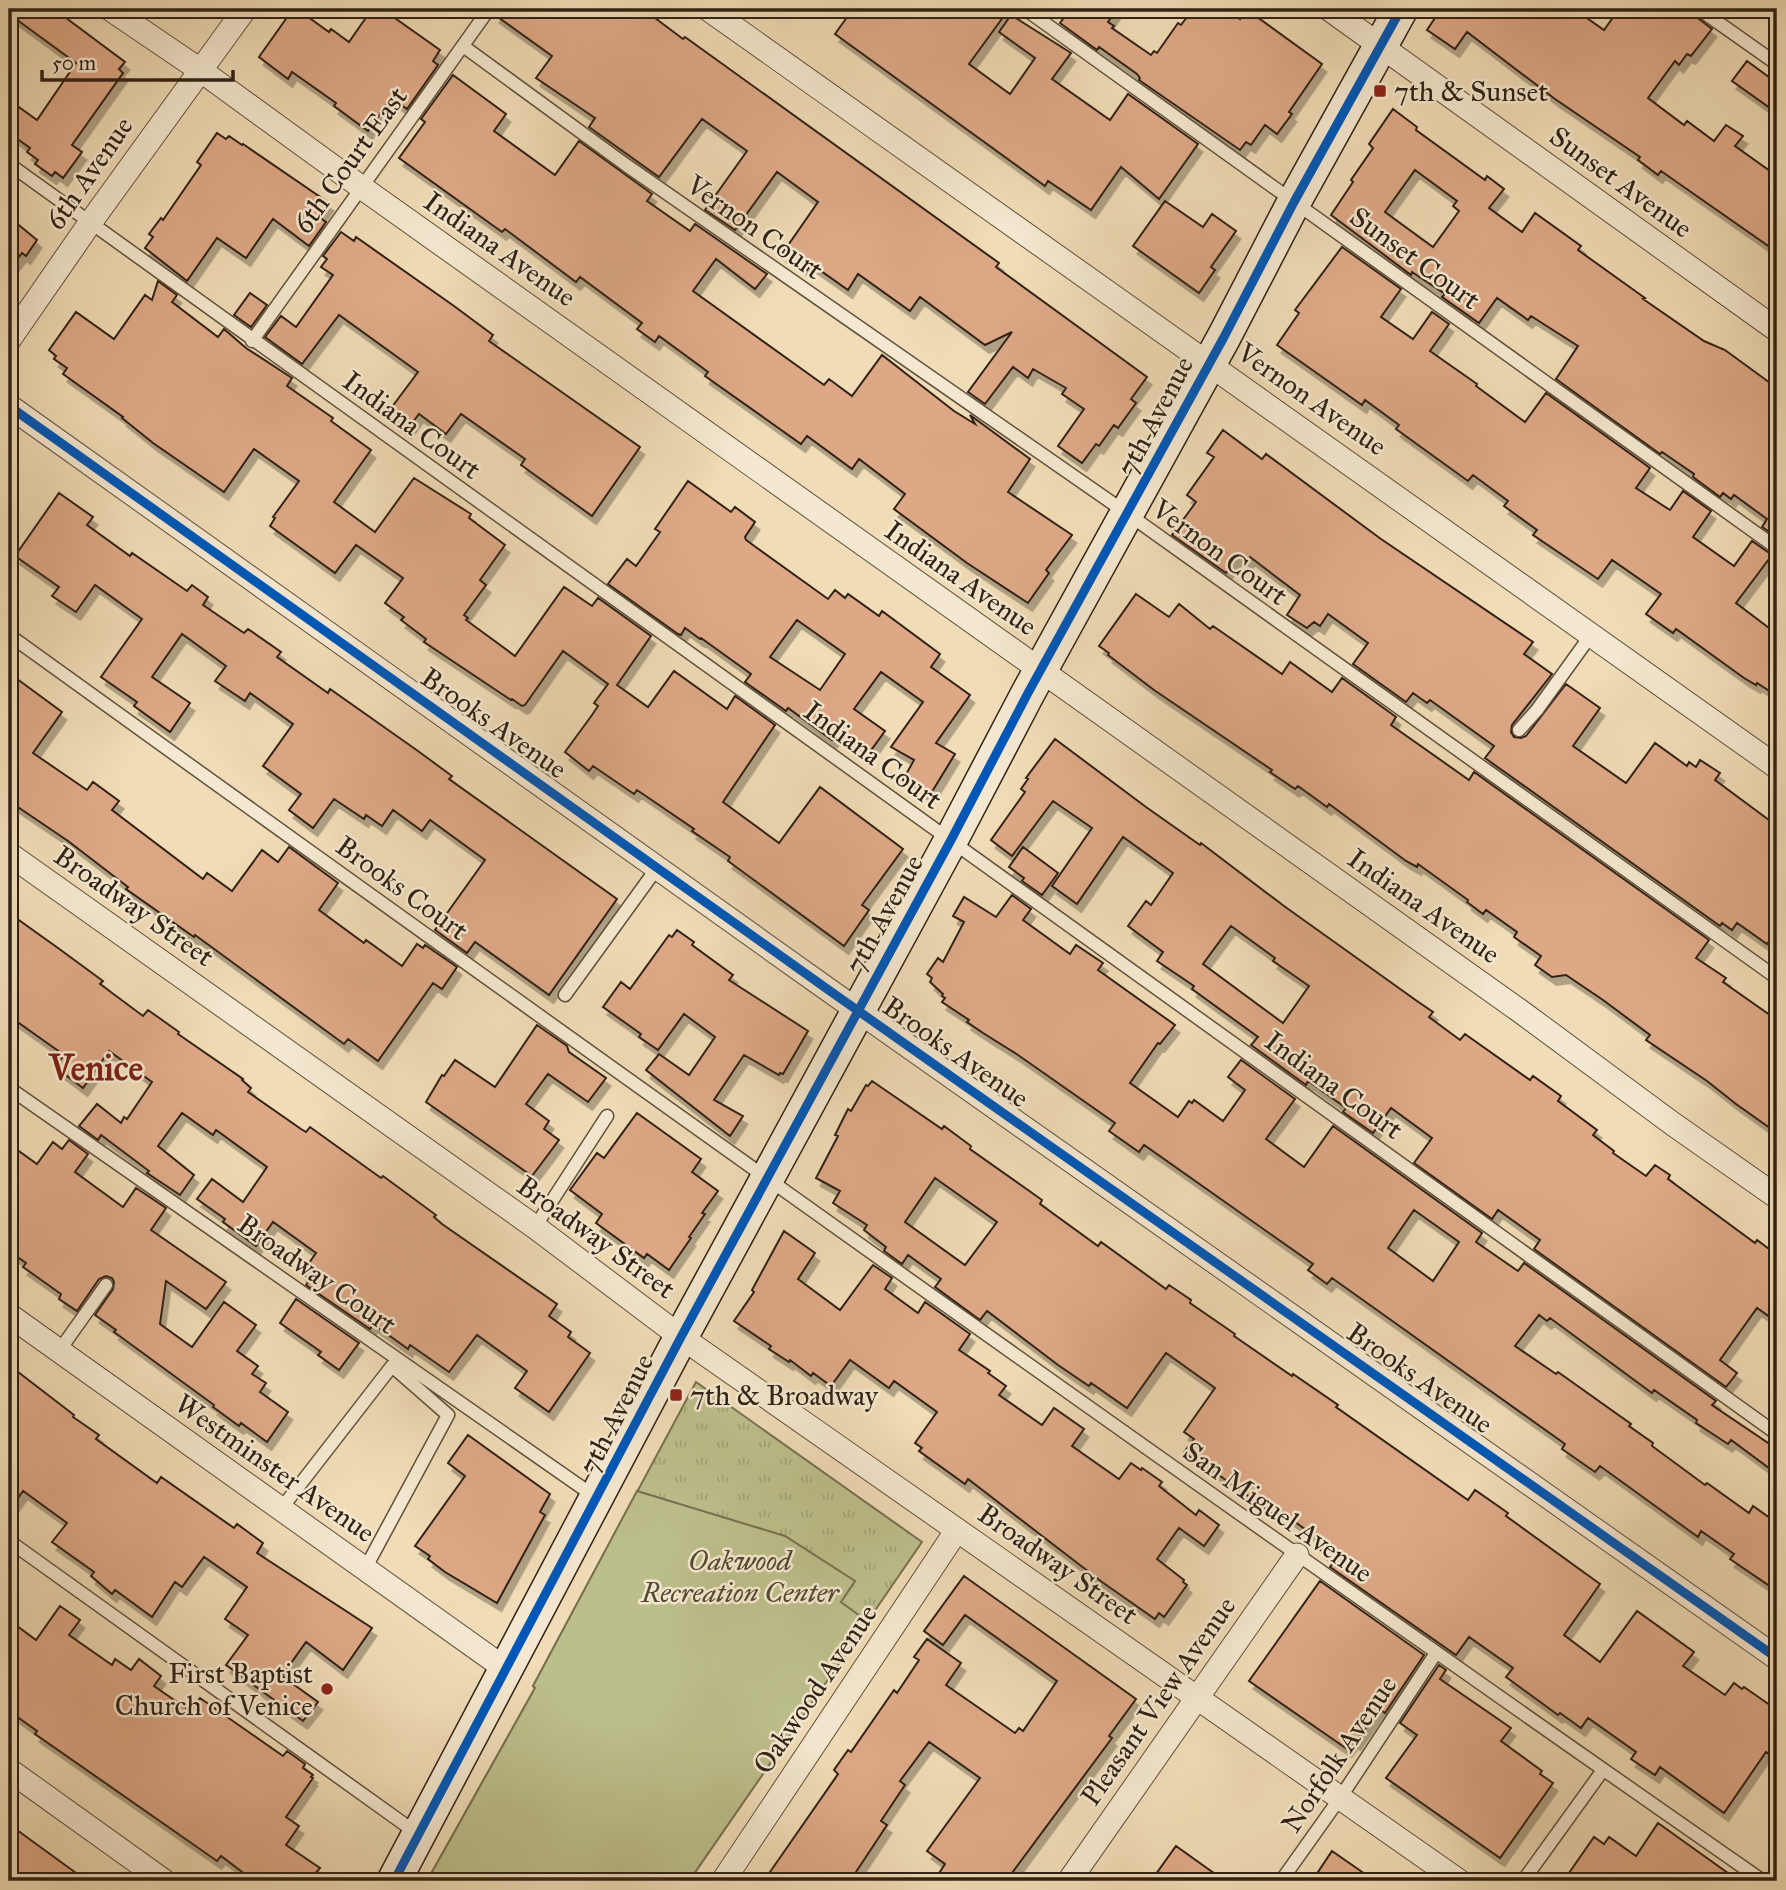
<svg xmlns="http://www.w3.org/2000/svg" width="1786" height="1890" font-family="'IM FELL Great Primer',serif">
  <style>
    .grass { fill: url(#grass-tufts); stroke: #767050; stroke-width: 2 }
    .pitch { fill: #bcbf8c; stroke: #767050; stroke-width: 2 }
    .building { fill: #dea886; stroke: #302214; stroke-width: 2; fill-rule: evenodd; filter: url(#shadow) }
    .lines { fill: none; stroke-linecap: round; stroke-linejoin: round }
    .lane-casing { stroke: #60503c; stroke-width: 15 }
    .street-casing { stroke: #60503c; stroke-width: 25 }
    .secondary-casing { stroke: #302214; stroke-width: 36 }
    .lane { stroke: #f5e8d0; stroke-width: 12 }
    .street { stroke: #f5e8d0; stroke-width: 23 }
    .secondary { stroke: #f5e8d0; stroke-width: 33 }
    .cycleway-casing { stroke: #f5e8d0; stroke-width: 13 }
    .cycleway { stroke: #0057b8; stroke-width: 9 }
    .poi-dot { fill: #8f2418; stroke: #f5e8d0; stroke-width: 2.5 }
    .labels { text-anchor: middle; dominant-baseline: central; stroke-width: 5; stroke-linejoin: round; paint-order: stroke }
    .poi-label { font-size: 28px; fill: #302214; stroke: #f5e8d0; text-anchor: start }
    .street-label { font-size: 28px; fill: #302214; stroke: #f5e8d0 }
    .park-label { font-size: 28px; font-style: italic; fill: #534932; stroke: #f5e8d0 }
    .district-label { font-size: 35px; font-weight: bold; fill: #7a1f14; stroke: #f5e8d0 }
  </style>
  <defs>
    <pattern id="grass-tufts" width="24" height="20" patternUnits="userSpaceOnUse" patternTransform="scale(1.75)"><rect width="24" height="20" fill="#bcbf8c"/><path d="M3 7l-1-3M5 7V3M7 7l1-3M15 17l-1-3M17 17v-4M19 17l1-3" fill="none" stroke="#a2a478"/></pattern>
    <filter id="shadow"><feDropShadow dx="4.5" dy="8" stdDeviation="0" flood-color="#0004"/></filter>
  </defs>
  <rect width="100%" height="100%" fill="#f0dcb6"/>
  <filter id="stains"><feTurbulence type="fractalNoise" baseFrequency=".00286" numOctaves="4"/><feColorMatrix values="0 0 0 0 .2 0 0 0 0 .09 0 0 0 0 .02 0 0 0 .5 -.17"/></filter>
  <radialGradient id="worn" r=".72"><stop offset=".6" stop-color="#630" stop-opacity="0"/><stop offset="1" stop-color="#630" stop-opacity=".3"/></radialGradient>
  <path class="grass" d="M696,1382L922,1542L689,1881H427L535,1688L533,1686Z"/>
  <path class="pitch" d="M637,1491L785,1536L855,1581L841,1602L868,1622L689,1881H427L535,1688L533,1686Z"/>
  <path class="building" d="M9,9H54L125,62L119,69L123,73L72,145L82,152L63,178L55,172L52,176L35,164L38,160L27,152L30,148L9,133V100L37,120L76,63L9,14Z
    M293,9H297L329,32L331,29L349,42L372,9H382L440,50L433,61L438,65L407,109L391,98L368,131L334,106L336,103L292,72L288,79L259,57Z
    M498,9H643L683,39L685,37L999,263L996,267L1147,377L1131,399L1136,403L1118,428L1114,425L1099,446L1096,444L1082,463L1058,446L1084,409L1062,394L1066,388L1033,369L1028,378L1013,367L985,404L968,392L1012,332L985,345L920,297L910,311L858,274L848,290L811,264L807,270L782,254L818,202L777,172L735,230L705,210L747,151L702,119L659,177L589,127L595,118L536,78L552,56L495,15Z
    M853,9H1009L969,64L1010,94L1035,58L999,32L1011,15L1071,53L1052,79L1110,120L1128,94L1198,144L1159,199L1121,167L1091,210L1048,181L1045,186L835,34Z
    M1070,9H1117L1108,22L1114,26L1112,28L1151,55L1154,51L1157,53L1178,23L1181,25L1193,9H1225L1240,19L1246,9L1322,64L1289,112L1292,114L1277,134L1265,125L1251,145L1246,142L1240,150L1139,80L1140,78L1137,74L1099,47L1097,50L1060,23Z
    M1441,9H1574L1604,30L1619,9H1686L1712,29L1691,56L1687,54L1679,65L1675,61L1648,98L1684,125L1687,121L1714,141L1726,125L1743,136L1735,146L1777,176V252L1661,171L1658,175L1638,160L1640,157L1555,99L1467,32L1455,49L1427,30Z
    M1747,61L1777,83V113L1732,81Z
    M453,75L506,114L494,131L555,175L579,141L652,194L647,201L690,231L695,224L767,274L755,289L716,259L693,291L824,385L829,379L852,396L882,355L954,411L975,424L970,415L1030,459L1008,492L1072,535L1046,570L1049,573L1028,603L967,563L894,509L905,494L859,459L852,469L807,436L801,444L705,376L708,372L659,336L655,342L637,329L642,323L580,277L576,282L505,229L502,232L399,158L425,122L421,119Z
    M1393,109L1417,127L1416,130L1485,180L1487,176L1504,189L1489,208L1522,232L1535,213L1581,246L1578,250L1645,298L1643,299L1704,341L1725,350L1777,388V537L1762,527L1767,519L1734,495L1731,499L1723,493L1720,497L1693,477L1694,474L1662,452L1660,454L1556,379L1578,346L1531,316L1528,320L1497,298L1479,323L1442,297L1445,294L1412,272L1411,275L1331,215L1353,182L1351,180L1373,148L1369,144ZM1415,170L1457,201L1453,206L1459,211L1433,247L1385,212Z
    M217,133L226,139L229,136L242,145L243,144L329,203L319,217L326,222L309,246L273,219L246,258L217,238L187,281L145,248L153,237L149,234L161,218L163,220L201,165L197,162Z
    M1165,201L1203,227L1212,214L1236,231L1211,267L1215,270L1199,293L1133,246Z
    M9,217L37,240L26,256L22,253L9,270Z
    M341,232L354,241L356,237L454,306L493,335L489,341L640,447L592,516L521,465L525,459L461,414L446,434L419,414L407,430L386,415L418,372L339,315L302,364L265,337L281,316L296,327L333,275L321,267L327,259L323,256Z
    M1342,247L1401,289L1381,317L1413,339L1432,312L1449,324L1430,351L1477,384L1476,386L1525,422L1546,393L1650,468L1636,488L1670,510L1683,491L1711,511L1693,537L1734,566L1752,541L1772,555L1736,603L1777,634V696L1757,683L1756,685L1744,678L1676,629L1673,633L1646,614L1661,594L1612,560L1598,579L1533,535L1537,530L1504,506L1508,501L1473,475L1468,481L1396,429L1399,425L1365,400L1362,405L1277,345L1299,313L1295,310Z
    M158,281L177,295L172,302L218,337L224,329L246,348L292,378L287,386L333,418L331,421L371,450L334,502L375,532L414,478L471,514L469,518L505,545L480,580L486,585L464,615L468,618L466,620L515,656L564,587L592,606L598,598L651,636L617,685L648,707L674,671L727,709L735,696L775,725L723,802L779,843L820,787L903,849L862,905L869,910L844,946L728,861L730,857L692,831L694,829L637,790L634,794L593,766L589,771L565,752L592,715L598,706L594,703L608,684L563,651L525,705L522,706L512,699L511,700L424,642L426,639L401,620L404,617L385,603L403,578L356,545L335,573L270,526L275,518L273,517L299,481L254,449L224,492L153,443L122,418L123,417L63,374L67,368L54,359L56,356L49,350L76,312L114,339L145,295L152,300Z
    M250,293L267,305L251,327L234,315Z
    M1223,430L1262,459L1266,454L1381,539L1533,642L1524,654L1552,674L1512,725L1511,732L1514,737L1521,738L1526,736L1566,684L1600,708L1573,746L1626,783L1655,743L1687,766L1689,762L1696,767L1700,760L1720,773L1715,780L1777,826V930L1767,944L1737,923L1732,930L1722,923L1720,926L1485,758L1494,746L1430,700L1427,703L1413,693L1406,702L1353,664L1368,643L1328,614L1320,626L1314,622L1307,628L1287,615L1300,595L1250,557L1247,562L1238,556L1226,573L1172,535L1196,502L1187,495L1214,457L1207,453Z
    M688,481L731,512L735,507L755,522L745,537L746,540L828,599L835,590L845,598L848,594L879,616L882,611L940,654L931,667L970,695L936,743L955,754L930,795L903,780L914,760L891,747L923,702L881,672L854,709L885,731L869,753L839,731L832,740L788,708L786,711L745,682L751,674L701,638L700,639L685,628L681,635L678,634L608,584L627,559L636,566L660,532L655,529ZM797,620L845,654L820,690L770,657Z
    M59,493L93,517L87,525L130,556L132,553L187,591L192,585L208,597L203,605L244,633L248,629L281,652L277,657L328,693L330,689L418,751L452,776L449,779L617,899L549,995L475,942L467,953L435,930L485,860L430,820L422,831L393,810L382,826L366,815L364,819L334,799L313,828L289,810L301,794L263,766L293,724L250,693L245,701L215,681L226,666L182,634L152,677L190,703L170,732L134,706L137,702L101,677L142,619L95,585L76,612L52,596L59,587L15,556Z
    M1136,594L1169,617L1179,604L1210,629L1213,626L1282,674L1290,662L1332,692L1342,678L1396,717L1391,725L1469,780L1474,772L1709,940L1696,958L1726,978L1723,982L1777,1020V1133L1736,1104L1707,1081L1646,1040L1650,1035L1603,1000L1566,975L1552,977L1535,965L1541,956L1514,937L1517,932L1486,910L1483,914L1467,902L1468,900L1418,864L1417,867L1406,861L1329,804L1327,807L1298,786L1295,789L1270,772L1272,770L1154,690L1108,655L1109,653L1099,646Z
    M9,673L62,712L33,753L87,790L93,782L119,801L112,810L203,879L207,873L232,891L262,850L278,862L289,847L338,883L319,910L364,943L366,940L402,966L417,944L423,948L425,945L457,967L442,989L433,983L378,1061L348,1039L344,1044L195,935L194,937L126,889L128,887L68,841L9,801Z
    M1055,739L1146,807L1200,845L1201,843L1284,906L1417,1001L1433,1012L1429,1017L1460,1040L1465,1034L1530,1080L1533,1076L1561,1096L1558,1101L1597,1130L1593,1135L1614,1151L1613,1153L1646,1176L1655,1165L1670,1175L1668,1179L1755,1243L1757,1240L1777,1255V1322L1757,1308L1720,1360L1737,1373L1726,1387L1534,1249L1540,1240L1498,1210L1492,1219L1414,1163L1432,1138L1391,1108L1373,1133L1343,1112L1346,1108L1308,1081L1306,1085L1251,1045L1258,1037L1192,989L1194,986L1157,961L1163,952L1128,926L1146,901L1151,905L1173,873L1123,837L1077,904L1052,886L1092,828L1053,801L1012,856L991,840L1025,792L1021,789L1028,779L1026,778ZM1231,926L1275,958L1273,961L1309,986L1283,1023L1203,964Z
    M1023,847L1058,873L1042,895L1022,881L1024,878L1009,867Z
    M1012,895L1031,909L1023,920L1070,954L1076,945L1103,963L1098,970L1175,1025L1160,1044L1158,1043L1130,1083L1178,1117L1189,1101L1192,1103L1194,1100L1223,1121L1245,1090L1228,1077L1241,1060L1295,1099L1266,1139L1304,1167L1333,1126L1482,1233L1476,1242L1518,1271L1524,1263L1716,1401L1712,1405L1777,1449V1474L1731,1440L1728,1444L1696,1423L1697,1420L1654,1390L1652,1393L1550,1318L1547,1321L1539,1315L1515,1346L1556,1374L1558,1372L1631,1424L1629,1426L1653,1443L1652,1446L1705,1485L1707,1483L1749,1513L1753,1506L1777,1523V1591L1730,1559L1734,1554L1701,1531L1698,1537L1600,1466L1595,1472L1562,1449L1565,1444L1332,1278L1327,1284L1308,1270L1313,1264L1144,1145L1139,1152L1109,1131L1115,1123L1018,1055L983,1033L967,1022L969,1020L942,1002L945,998L942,996L943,994L930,982L932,978L927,974L938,958L943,962L964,922L953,916L964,897L996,917ZM1414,1210L1459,1242L1433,1281L1388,1248Z
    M9,913L58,948L103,981L100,984L143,1016L148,1010L179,1032L178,1034L243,1079L242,1080L251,1088L248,1092L301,1129L306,1132L310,1127L381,1178L383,1176L436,1215L434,1217L442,1224L557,1304L549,1316L571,1332L568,1337L590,1353L549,1412L515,1388L527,1371L477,1335L449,1372L410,1345L408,1349L373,1324L370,1329L306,1285L310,1279L302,1273L316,1253L273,1222L256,1246L223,1222L225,1219L197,1199L212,1179L243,1202L267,1167L216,1130L213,1135L182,1113L158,1146L194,1175L180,1195L147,1173L149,1171L101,1135L98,1140L79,1126L97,1104L121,1123L124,1117L127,1119L152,1082L109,1051L83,1088L55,1067L64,1055L9,1016Z
    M677,930L694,942L692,945L733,975L729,980L808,1031L783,1074L780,1073L779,1075L744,1055L714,1100L743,1116L730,1136L646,1070L659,1054L689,1075L715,1037L684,1014L658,1050L639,1037L641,1034L603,1007L621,982L630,989L669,935L672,937Z
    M537,1025L567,1046L569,1052L606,1078L588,1102L548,1074L526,1104L549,1121L544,1129L559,1140L532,1176L426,1102L442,1075L444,1076L455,1060L495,1087Z
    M872,1081L942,1129L944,1126L971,1146L970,1149L1042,1200L1040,1204L1098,1246L1101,1242L1166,1289L1169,1285L1191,1300L1190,1303L1235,1334L1234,1336L1292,1376L1293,1374L1338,1405L1336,1407L1468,1500L1475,1490L1508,1513L1506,1516L1600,1584L1564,1635L1600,1662L1637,1611L1694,1652L1683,1666L1725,1695L1734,1683L1742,1689L1744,1687L1777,1710V1760L1766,1752L1724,1813L1660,1767L1655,1775L1631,1759L1636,1752L1588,1718L1581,1728L1560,1713L1558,1715L1506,1677L1513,1668L1469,1637L1456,1655L1330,1567L1335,1560L1319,1549L1324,1543L1280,1511L1276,1516L1202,1463L1200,1465L1184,1452L1194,1439L1184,1432L1215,1388L1166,1353L1127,1408L1091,1383L1089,1386L1058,1365L987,1311L980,1320L935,1287L941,1279L908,1255L902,1264L884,1251L886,1247L864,1230L867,1225L833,1203L840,1191L816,1178L838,1136L835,1135L848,1109L851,1111L866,1085L868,1086ZM935,1178L997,1222L965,1265L905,1222Z
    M637,1113L701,1159L692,1172L718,1191L702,1213L705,1214L689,1237L691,1238L669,1270L647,1254L644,1258L596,1223L602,1214L570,1190L597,1153L604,1158Z
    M69,1140L88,1154L75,1172L123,1207L136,1188L166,1208L151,1230L226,1282L206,1309L166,1281L160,1324L192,1347L224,1302L256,1325L237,1351L258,1366L252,1374L266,1383L260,1392L288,1412L267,1442L241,1423L239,1426L213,1407L214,1405L114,1332L116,1330L95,1315L113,1289L114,1282L112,1278L106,1276L99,1279L77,1311L59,1299L61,1294L23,1267L26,1263L9,1251V1144L37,1164L53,1142L62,1149Z
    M784,1231L815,1253L798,1279L840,1310L873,1265L892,1278L885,1289L918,1313L925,1302L970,1334L959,1350L990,1371L988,1373L1006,1386L999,1395L1042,1425L1054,1408L1084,1429L1072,1446L1119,1479L1131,1463L1141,1470L1142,1468L1162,1482L1159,1486L1196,1515L1199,1510L1219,1525L1204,1546L1179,1528L1157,1559L1184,1580L1183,1582L1187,1585L1164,1617L1159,1613L1155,1619L1102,1582L968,1479L965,1484L919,1451L922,1448L915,1443L937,1412L894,1381L889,1388L850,1360L831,1386L813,1373L811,1376L790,1360L789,1362L769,1349L771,1346L734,1321L754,1292L752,1290Z
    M296,1299L359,1343L339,1370L318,1355L321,1352L280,1323Z
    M9,1365L74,1415L73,1417L99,1435L96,1439L157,1483L161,1477L234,1528L237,1524L263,1543L257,1553L372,1628L343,1670L306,1642L282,1676L318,1702L303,1721L226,1665L248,1635L225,1619L247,1587L204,1557L182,1587L175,1582L152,1617L115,1590L112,1594L91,1576L94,1572L52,1542L67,1523L23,1491L9,1511Z
    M468,1435L550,1494L540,1512L545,1515L497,1603L445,1572L428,1559L430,1556L415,1546L465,1476L448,1463Z
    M964,1576L1136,1699L1109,1736L1112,1738L1006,1881H934L945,1864L927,1851L980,1778L929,1742L900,1781L905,1785L881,1821L887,1825L850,1881H782L770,1872L838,1774L834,1770L848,1750L851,1752L894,1690L897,1693L919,1660L914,1657L927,1639L961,1663L946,1685L1015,1733L1019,1728L1023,1731L1057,1681L965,1615L943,1645L924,1631Z
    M1320,1581L1424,1655L1385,1713L1379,1709L1356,1742L1354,1740L1347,1749L1249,1681Z
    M60,1606L80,1620L69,1635L112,1665L115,1659L131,1670L139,1659L161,1676L154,1686L190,1711L200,1698L283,1756L287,1751L305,1764L303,1768L313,1775L311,1777L313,1778L286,1817L299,1826L286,1845L320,1868L309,1881H254L221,1856L217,1861L35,1734L37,1731L9,1711V1620L36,1640Z
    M1439,1665L1446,1670L1440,1679L1511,1728L1501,1741L1542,1771L1540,1774L1553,1783L1500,1858L1386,1778L1417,1735L1400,1723Z
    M1658,1823L1739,1881H1581L1569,1873L1594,1837L1604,1844L1609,1837L1636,1856Z
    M9,1825L17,1830L87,1881H9Z
    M1176,1846L1225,1881H1151Z
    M1332,1851L1375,1881H1312Z"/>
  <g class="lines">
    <defs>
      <path id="lane" d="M1025,9L1777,548
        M1699,9L1777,64
        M463,46L626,165L1128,514L1777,978
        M9,164L1777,1434
        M252,341L489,9
        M9,635C591,1054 1174,1471 1763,1881
        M1519,730L1537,710L1591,635
        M565,995L657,868
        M9,1088L594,1496
        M535,1227L607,1116
        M59,1351L106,1285
        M281,1509L392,1366L448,1415L365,1569
        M9,1541L418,1834
        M1281,1881L1340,1798L1436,1653
        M1523,1881L1603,1770"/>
      <path id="street" d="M110,9L200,70L361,187L1520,1011L1673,1124L1777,1197
        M708,9L1777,767
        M1329,9L1777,330
        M9,340L90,223L245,9
        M9,406L830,991L1777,1658
        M9,854L535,1227L681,1337L1459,1881
        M9,1315L507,1670
        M9,1770L164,1881
        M723,1881L957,1530
        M1069,1881L1297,1555"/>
      <path id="secondary" d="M394,1881L681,1337L951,840L1028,693L1224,337L1294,202L1401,9"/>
    </defs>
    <use href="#lane" class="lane-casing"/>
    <use href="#street" class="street-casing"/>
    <use href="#secondary" class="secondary-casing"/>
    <use href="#lane" class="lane"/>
    <use href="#street" class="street"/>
    <use href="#secondary" class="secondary"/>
    <defs>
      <path id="cycleway" d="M9,406L830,991L1777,1658
        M394,1881L681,1337L951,840L1028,693L1224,337L1294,202L1401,9"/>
    </defs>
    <use href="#cycleway" class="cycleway-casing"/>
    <use href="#cycleway" class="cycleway"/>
  </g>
  <g class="poi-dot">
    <rect x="1373" y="84" width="14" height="14" rx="3.5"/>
    <rect x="669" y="1388" width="14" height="14" rx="3.5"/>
    <circle cx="327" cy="1689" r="7"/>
  </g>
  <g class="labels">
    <g class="poi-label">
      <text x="1394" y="91">7th &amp; Sunset</text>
      <text x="690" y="1395">7th &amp; Broadway</text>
      <text x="313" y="1673" text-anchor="end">First Baptist<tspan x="313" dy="32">Church of Venice</tspan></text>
    </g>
    <g class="street-label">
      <text transform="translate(350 160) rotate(-54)">6th Court East</text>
      <text transform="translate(89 173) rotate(-55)">6th Avenue</text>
      <text transform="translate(1621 182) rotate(36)">Sunset Avenue</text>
      <text transform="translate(755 227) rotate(35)">Vernon Court</text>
      <text transform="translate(500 249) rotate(35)">Indiana Avenue</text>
      <text transform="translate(1415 258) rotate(36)">Sunset Court</text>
      <text transform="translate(1312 399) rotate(35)">Vernon Avenue</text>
      <text transform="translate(1155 416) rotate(-62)">7th Avenue</text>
      <text transform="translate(412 425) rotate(36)">Indiana Court</text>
      <text transform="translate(1220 552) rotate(36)">Vernon Court</text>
      <text transform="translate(961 578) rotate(35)">Indiana Avenue</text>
      <text transform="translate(494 723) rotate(35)">Brooks Avenue</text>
      <text transform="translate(873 755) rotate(36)">Indiana Court</text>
      <text transform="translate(402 888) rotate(36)">Brooks Court</text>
      <text transform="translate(134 906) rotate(35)">Broadway Street</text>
      <text transform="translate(1424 906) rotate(35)">Indiana Avenue</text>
      <text transform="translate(884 914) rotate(-61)">7th Avenue</text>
      <text transform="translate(956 1052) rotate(35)">Brooks Avenue</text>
      <text transform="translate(1334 1085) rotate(36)">Indiana Court</text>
      <text transform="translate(596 1237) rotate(36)">Broadway Street</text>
      <text transform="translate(317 1274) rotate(35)">Broadway Court</text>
      <text transform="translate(1420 1378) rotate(35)">Brooks Avenue</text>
      <text transform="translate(616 1414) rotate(-63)">7th Avenue</text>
      <text transform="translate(275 1468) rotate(35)">Westminster Avenue</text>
      <text transform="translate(1278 1512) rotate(35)">San Miguel Avenue</text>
      <text transform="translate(1058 1564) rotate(35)">Broadway Street</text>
      <text transform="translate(815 1689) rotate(-56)">Oakwood Avenue</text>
      <text transform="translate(1158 1701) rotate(-55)">Pleasant View Avenue</text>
      <text transform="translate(1339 1754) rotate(-56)">Norfolk Avenue</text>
    </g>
    <g class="park-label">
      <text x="740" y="1560">Oakwood<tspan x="740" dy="32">Recreation Center</tspan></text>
    </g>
    <g class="district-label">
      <text x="96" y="1068">Venice</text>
    </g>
  </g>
  <rect width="1786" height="1890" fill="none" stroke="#f0dcb6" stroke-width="35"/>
  <rect x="10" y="10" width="1765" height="1869" fill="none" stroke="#302214" stroke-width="3.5"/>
  <rect x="18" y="18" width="1751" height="1855" fill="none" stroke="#302214" stroke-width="2"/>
  <path d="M42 70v10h191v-10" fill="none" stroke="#302214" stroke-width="3.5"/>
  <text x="52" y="70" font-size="21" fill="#302214" stroke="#f5e8d0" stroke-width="5" paint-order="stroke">50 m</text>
  <rect width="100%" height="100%" filter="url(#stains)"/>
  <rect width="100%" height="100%" fill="url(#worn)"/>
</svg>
